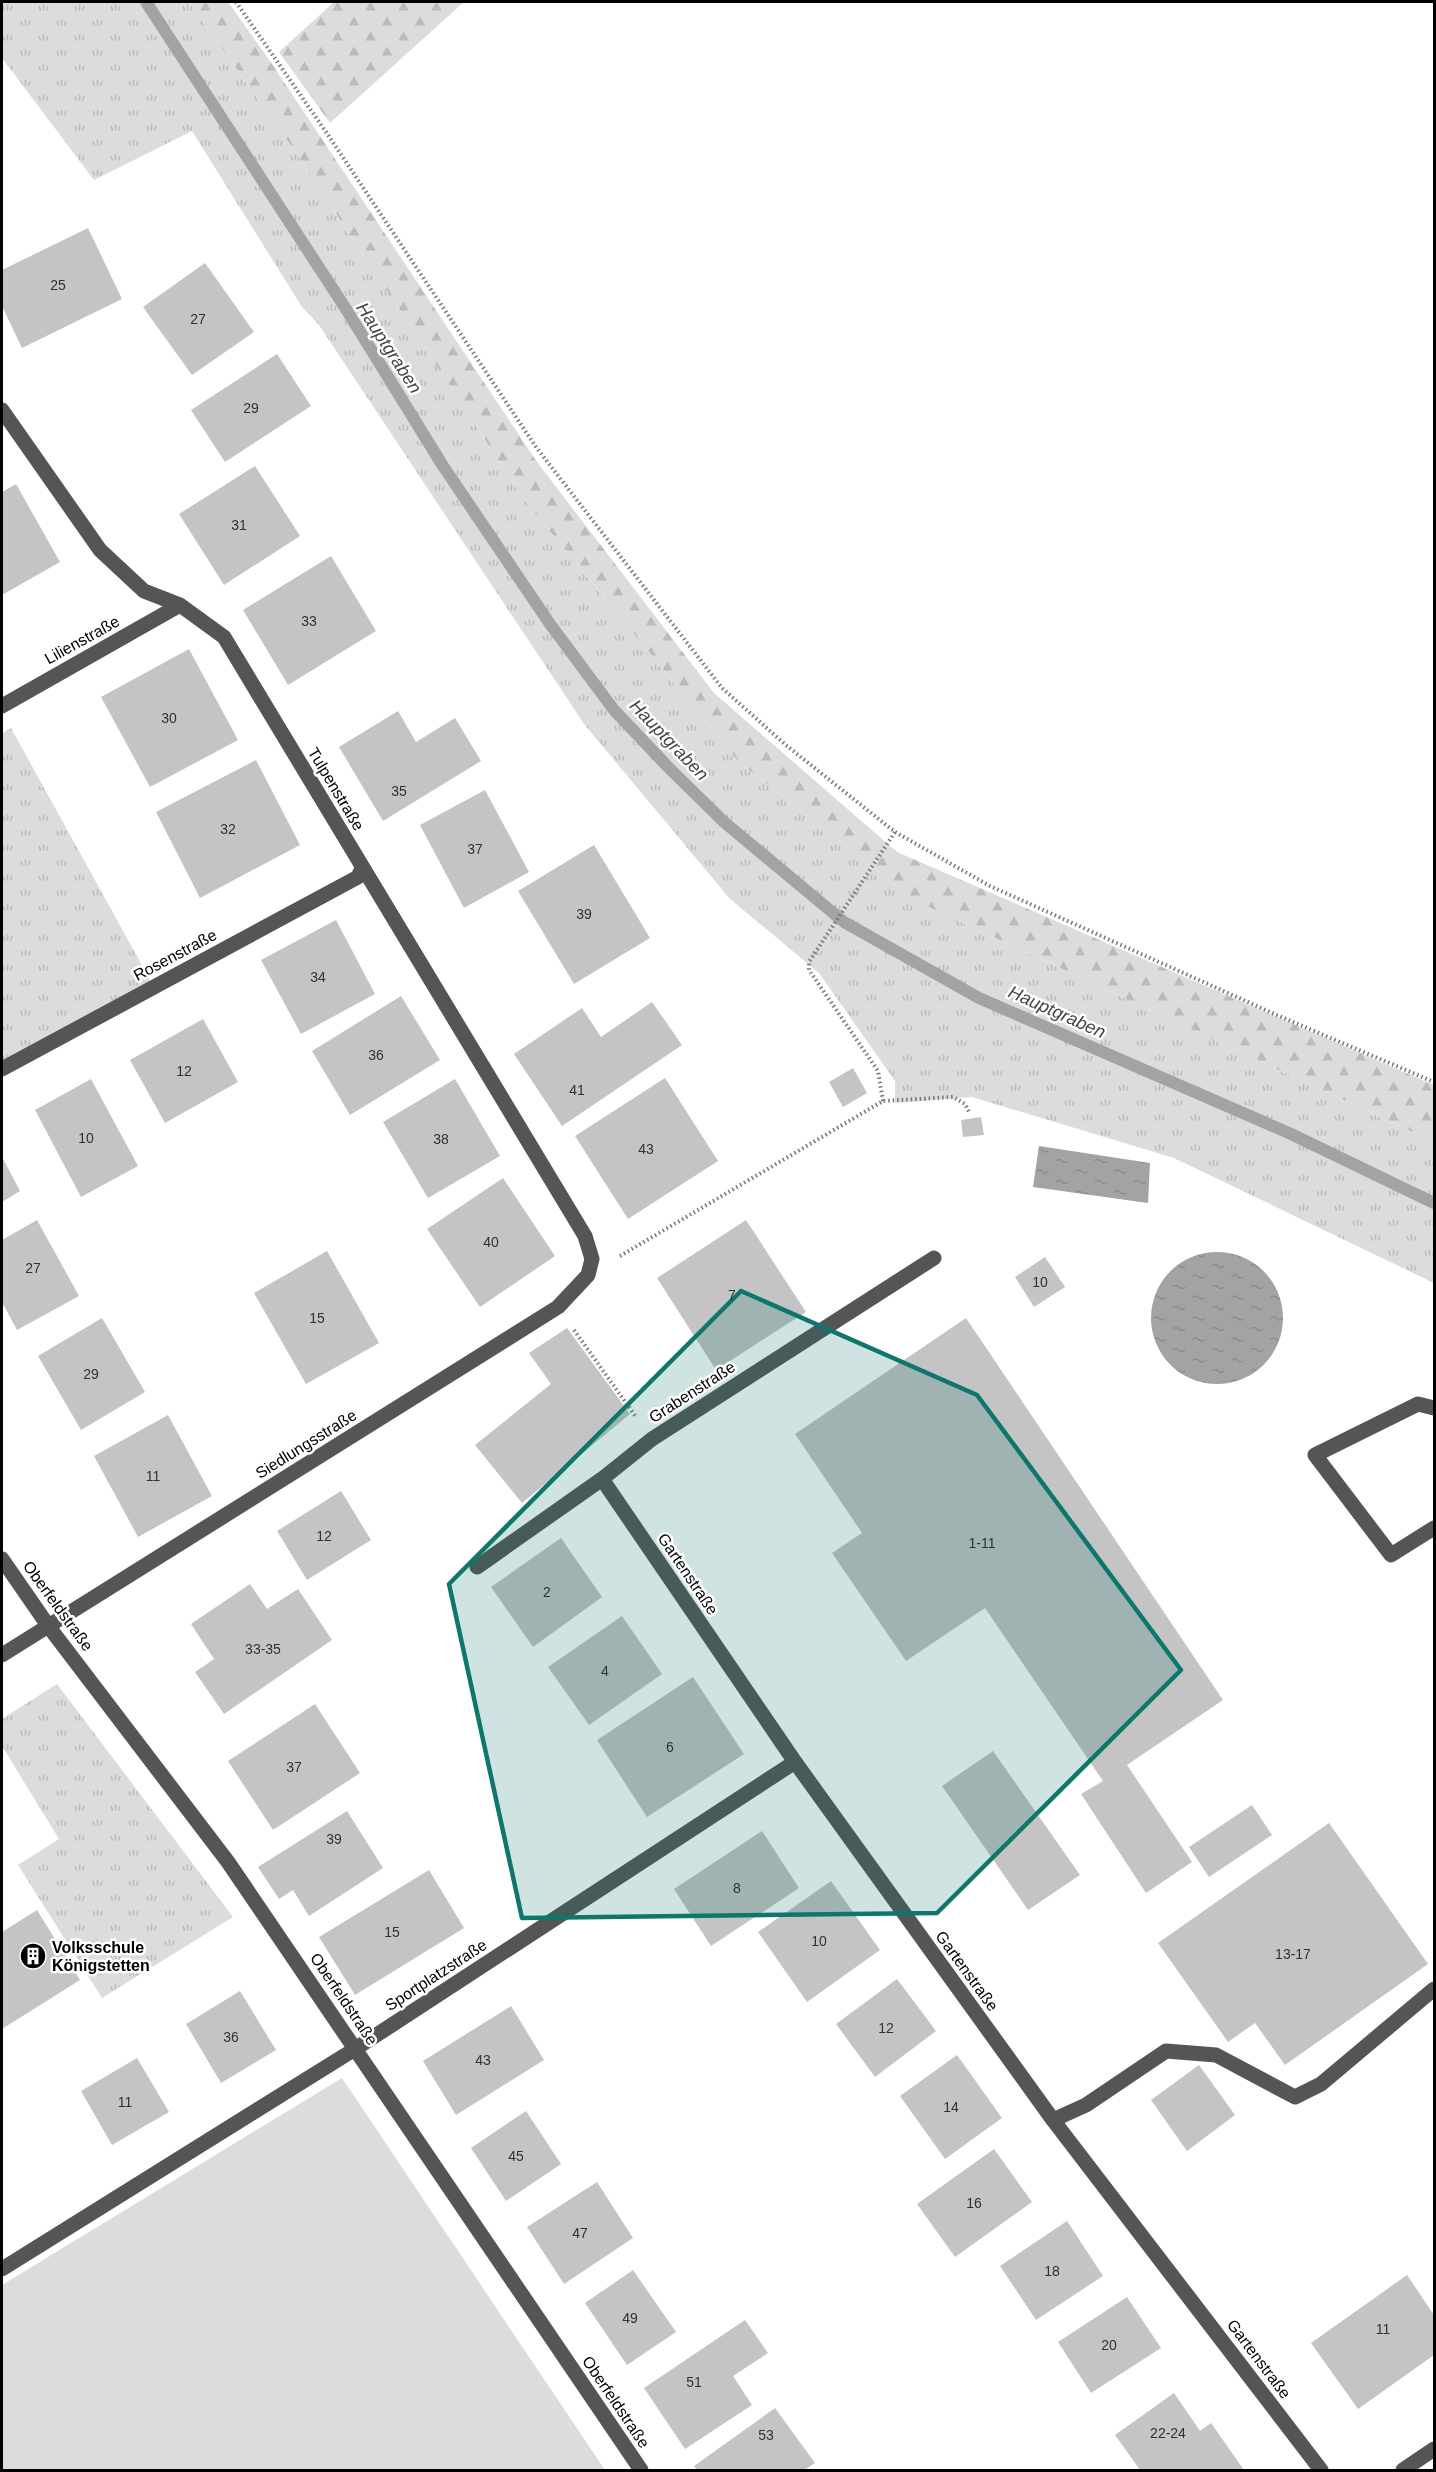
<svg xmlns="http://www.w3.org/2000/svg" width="1436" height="2472" font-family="Arial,sans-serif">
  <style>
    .grass { fill: url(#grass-tufts) }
    .forest { fill: url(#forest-firs) }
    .pitch { fill: #dcdcdc }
    .water { fill: url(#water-ripples) }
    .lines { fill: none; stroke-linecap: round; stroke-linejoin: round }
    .stream { stroke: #a3a3a3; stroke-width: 12 }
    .building { fill: #c4c4c4 }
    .path { stroke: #777; stroke-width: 4; stroke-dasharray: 1.5 3; stroke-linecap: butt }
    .minor { stroke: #555; stroke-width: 15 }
    .marked { fill: #0f766e; fill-opacity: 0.2; stroke: #0f766e; stroke-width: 4.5; stroke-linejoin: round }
    .labels { text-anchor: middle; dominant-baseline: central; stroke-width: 5; stroke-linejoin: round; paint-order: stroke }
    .number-label { font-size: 14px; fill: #313131 }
    .street-label { font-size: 16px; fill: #000; stroke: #fff }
    .poi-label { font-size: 16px; font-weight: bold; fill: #000; stroke: #fff; text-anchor: start }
    .water-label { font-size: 18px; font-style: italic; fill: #444; stroke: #fff }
  </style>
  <defs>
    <pattern id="grass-tufts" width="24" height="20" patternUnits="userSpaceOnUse" patternTransform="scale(1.5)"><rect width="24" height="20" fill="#dcdcdc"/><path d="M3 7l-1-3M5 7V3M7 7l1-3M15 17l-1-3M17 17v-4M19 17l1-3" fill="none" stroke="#bbb"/></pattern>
    <pattern id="forest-firs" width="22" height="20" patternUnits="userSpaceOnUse" patternTransform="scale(1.5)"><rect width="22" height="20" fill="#dcdcdc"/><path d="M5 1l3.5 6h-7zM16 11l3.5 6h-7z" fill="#bbb"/></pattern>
    <pattern id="water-ripples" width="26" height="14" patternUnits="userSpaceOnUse" patternTransform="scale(1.5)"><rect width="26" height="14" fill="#a3a3a3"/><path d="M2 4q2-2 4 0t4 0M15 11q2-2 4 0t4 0" fill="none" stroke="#8b8b8b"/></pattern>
  </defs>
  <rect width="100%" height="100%" fill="#fff"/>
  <path class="grass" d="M2,2H189L297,154L526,502L738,761L916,901L1434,1142V1283L1174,1158L972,1097L895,1103V1081L819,973L730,899L584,724L319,325L302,307L192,131L94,180L2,58Z
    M11,728L154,987L2,1070V733Z
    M57,1684L233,1917L102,1998L18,1865L59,1839L2,1746V1719Z"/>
  <path class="forest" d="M189,2H228L270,61L537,462L714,693L897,852L1434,1085V1142L916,901L738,761L526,502L297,154Z
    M334,2H464L330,123L279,52Z"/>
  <path class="pitch" d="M342,2078L605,2470H2V2285Z"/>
  <path class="water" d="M1039,1146L1150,1163L1148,1203L1033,1187Z
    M1151 1318a66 66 0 1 1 132 0a66 66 0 1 1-132 0Z"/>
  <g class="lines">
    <path class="stream" d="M146,2L346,309L443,466L550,624L614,710L668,767L724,822L844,922L979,998L1289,1133L1434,1203"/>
  </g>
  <path class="building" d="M88,228L122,299L22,348L2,306V270Z
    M205,263L254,332L192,375L143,307Z
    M277,354L311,406L225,462L191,410Z
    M255,466L300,536L224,585L179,514Z
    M16,484L60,562L2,595V492Z
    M331,556L376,631L288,685L243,610Z
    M189,649L238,740L150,787L101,697Z
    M398,711L416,742L455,718L481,761L383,821L339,747Z
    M256,760L300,845L200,898L156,812Z
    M485,790L529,872L464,908L420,825Z
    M594,845L650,938L574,984L518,891Z
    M336,920L375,994L301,1034L261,960Z
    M401,996L440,1060L350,1115L312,1051Z
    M652,1002L682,1045L562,1126L514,1054L582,1008L601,1037Z
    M203,1019L238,1082L165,1123L130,1060Z
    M853,1068L867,1093L843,1107L829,1082Z
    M665,1078L718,1161L628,1219L575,1136Z
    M91,1079L138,1166L81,1197L35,1110Z
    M455,1079L500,1156L428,1198L383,1122Z
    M981,1117L984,1135L963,1137L961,1120Z
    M2,1157L20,1191L2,1202Z
    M503,1178L555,1256L480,1307L427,1229Z
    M37,1220L79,1296L17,1330L2,1302V1240Z
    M746,1220L806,1312L716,1370L657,1278Z
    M327,1251L379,1343L306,1384L254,1293Z
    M1045,1257L1065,1287L1034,1307L1015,1277Z
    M102,1318L145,1392L81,1430L38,1356Z
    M966,1318L1223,1700L1127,1765L1192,1862L1146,1893L1081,1794L1103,1781L985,1608L906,1661L832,1553L862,1533L795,1434Z
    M567,1328L630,1414L522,1503L475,1445L551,1384L529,1353Z
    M168,1415L212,1496L138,1537L94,1456Z
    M341,1491L371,1540L307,1580L277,1531Z
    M561,1538L602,1597L533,1647L491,1587Z
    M250,1584L267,1609L298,1589L332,1640L224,1714L195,1672L214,1659L191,1624Z
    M622,1616L662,1674L589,1725L548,1667Z
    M693,1677L744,1754L647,1817L597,1740Z
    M315,1704L360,1773L273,1830L228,1761Z
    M993,1751L1080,1875L1028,1910L942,1786Z
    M1252,1805L1272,1835L1209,1877L1189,1847Z
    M347,1811L383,1868L309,1916L293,1890L279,1899L258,1867Z
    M1329,1823L1428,1964L1285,2065L1255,2023L1228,2042L1158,1943Z
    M762,1831L799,1888L711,1946L674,1889Z
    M429,1870L464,1928L355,1995L319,1937Z
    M831,1881L880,1950L807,2002L758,1932Z
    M37,1910L80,1980L2,2029V1932Z
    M897,1979L936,2031L875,2077L836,2024Z
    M240,1991L276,2050L221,2083L186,2024Z
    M511,2006L544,2060L456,2115L423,2061Z
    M957,2055L1002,2118L945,2159L900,2096Z
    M137,2058L169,2112L112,2145L81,2091Z
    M1199,2065L1235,2115L1187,2151L1151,2100Z
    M526,2111L561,2164L506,2201L471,2148Z
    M994,2149L1032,2202L955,2257L917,2204Z
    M597,2182L633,2238L564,2284L527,2227Z
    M1067,2221L1103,2276L1036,2320L1000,2266Z
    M633,2270L676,2332L627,2365L585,2303Z
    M1407,2275L1434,2315V2355L1358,2409L1311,2343Z
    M1127,2297L1161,2348L1091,2393L1058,2342Z
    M745,2320L768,2353L733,2376L752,2405L685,2449L644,2388Z
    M1174,2393L1200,2431L1211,2423L1244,2470H1140L1115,2435Z
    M775,2408L815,2463L804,2470H697L694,2466Z"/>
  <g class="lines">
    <path class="path" d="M236,2L326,132L536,447L722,688L787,746L895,832L990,886L1279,1016L1434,1082
      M883,1101L878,1071L809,970V962L895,832
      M620,1256L883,1101L953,1097L965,1104L970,1114
      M574,1330L636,1417"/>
    <path class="minor" d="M2,410L100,550L144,591L180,605L224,637L585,1236L592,1259L588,1275L558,1307L2,1655
      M2,706L180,605
      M2,1069L358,877L362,868
      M1434,1408L1418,1404L1315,1455L1391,1555L1434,1528
      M602,1479L795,1762L1053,2120L1321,2470
      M2,1559L49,1627L228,1862L641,2470
      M477,1567L602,1479L652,1439L934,1258
      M1053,2120L1086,2105L1166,2051L1216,2055L1295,2097L1321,2084L1434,1989
      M2,2269L355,2049L795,1762
      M1403,2470L1434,2449"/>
  </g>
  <path class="marked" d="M741,1291L977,1395L1181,1670L937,1913L522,1918L449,1584Z"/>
  <defs>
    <symbol id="building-disc" viewBox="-11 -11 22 22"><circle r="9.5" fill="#000" stroke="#fff"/><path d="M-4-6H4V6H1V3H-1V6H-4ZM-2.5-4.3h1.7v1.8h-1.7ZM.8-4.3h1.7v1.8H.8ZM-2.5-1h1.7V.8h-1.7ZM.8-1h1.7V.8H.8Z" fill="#fff"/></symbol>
  </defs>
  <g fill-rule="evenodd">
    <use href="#building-disc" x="18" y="1941" width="30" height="30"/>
  </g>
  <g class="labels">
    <g class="number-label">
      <text x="58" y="285">25</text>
      <text x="198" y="319">27</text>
      <text x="251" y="408">29</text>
      <text x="239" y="525">31</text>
      <text x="309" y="621">33</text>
      <text x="169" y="718">30</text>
      <text x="399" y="791">35</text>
      <text x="228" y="829">32</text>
      <text x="475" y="849">37</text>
      <text x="584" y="914">39</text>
      <text x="318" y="977">34</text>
      <text x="376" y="1055">36</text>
      <text x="184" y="1071">12</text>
      <text x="577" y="1090">41</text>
      <text x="86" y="1138">10</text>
      <text x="441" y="1139">38</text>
      <text x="646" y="1149">43</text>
      <text x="491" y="1242">40</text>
      <text x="33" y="1268">27</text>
      <text x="1040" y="1282">10</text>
      <text x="732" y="1295">7</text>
      <text x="317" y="1318">15</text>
      <text x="91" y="1374">29</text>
      <text x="153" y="1476">11</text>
      <text x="324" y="1536">12</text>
      <text x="982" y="1543">1-11</text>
      <text x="547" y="1592">2</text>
      <text x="263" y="1649">33-35</text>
      <text x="605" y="1671">4</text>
      <text x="670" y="1747">6</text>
      <text x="294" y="1767">37</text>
      <text x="334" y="1839">39</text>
      <text x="737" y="1888">8</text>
      <text x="392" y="1932">15</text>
      <text x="819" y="1941">10</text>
      <text x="1293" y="1954">13-17</text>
      <text x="886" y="2028">12</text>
      <text x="231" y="2037">36</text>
      <text x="483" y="2060">43</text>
      <text x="125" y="2102">11</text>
      <text x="951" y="2107">14</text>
      <text x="516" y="2156">45</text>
      <text x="974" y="2203">16</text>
      <text x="580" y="2233">47</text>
      <text x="1052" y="2271">18</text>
      <text x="630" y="2318">49</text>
      <text x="1383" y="2329">11</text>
      <text x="1109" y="2345">20</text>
      <text x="694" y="2382">51</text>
      <text x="1168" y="2433">22-24</text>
      <text x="766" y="2435">53</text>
    </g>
    <g class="street-label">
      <text transform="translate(82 640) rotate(-29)">Lilienstraße</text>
      <text transform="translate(336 789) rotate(59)">Tulpenstraße</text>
      <text transform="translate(175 955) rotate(-28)">Rosenstraße</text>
      <text transform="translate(692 1392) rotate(-33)">Grabenstraße</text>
      <text transform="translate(306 1444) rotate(-32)">Siedlungsstraße</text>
      <text transform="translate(688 1574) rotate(56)">Gartenstraße</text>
      <text transform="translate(58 1606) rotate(54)">Oberfeldstraße</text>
      <text transform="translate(967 1971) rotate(54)">Gartenstraße</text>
      <text transform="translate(436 1975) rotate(-33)">Sportplatzstraße</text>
      <text transform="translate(344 1999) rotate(56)">Oberfeldstraße</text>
      <text transform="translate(1259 2359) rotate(53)">Gartenstraße</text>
      <text transform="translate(616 2402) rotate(56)">Oberfeldstraße</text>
    </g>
    <g class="poi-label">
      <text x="52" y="1947">Volksschule<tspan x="52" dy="18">Königstetten</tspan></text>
    </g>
    <g class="water-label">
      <text transform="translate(389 348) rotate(57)">Hauptgraben</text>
      <text transform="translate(669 740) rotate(46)">Hauptgraben</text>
      <text transform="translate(1057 1012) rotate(24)">Hauptgraben</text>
    </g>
  </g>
  <rect width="1436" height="2472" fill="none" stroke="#000000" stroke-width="6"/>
</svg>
